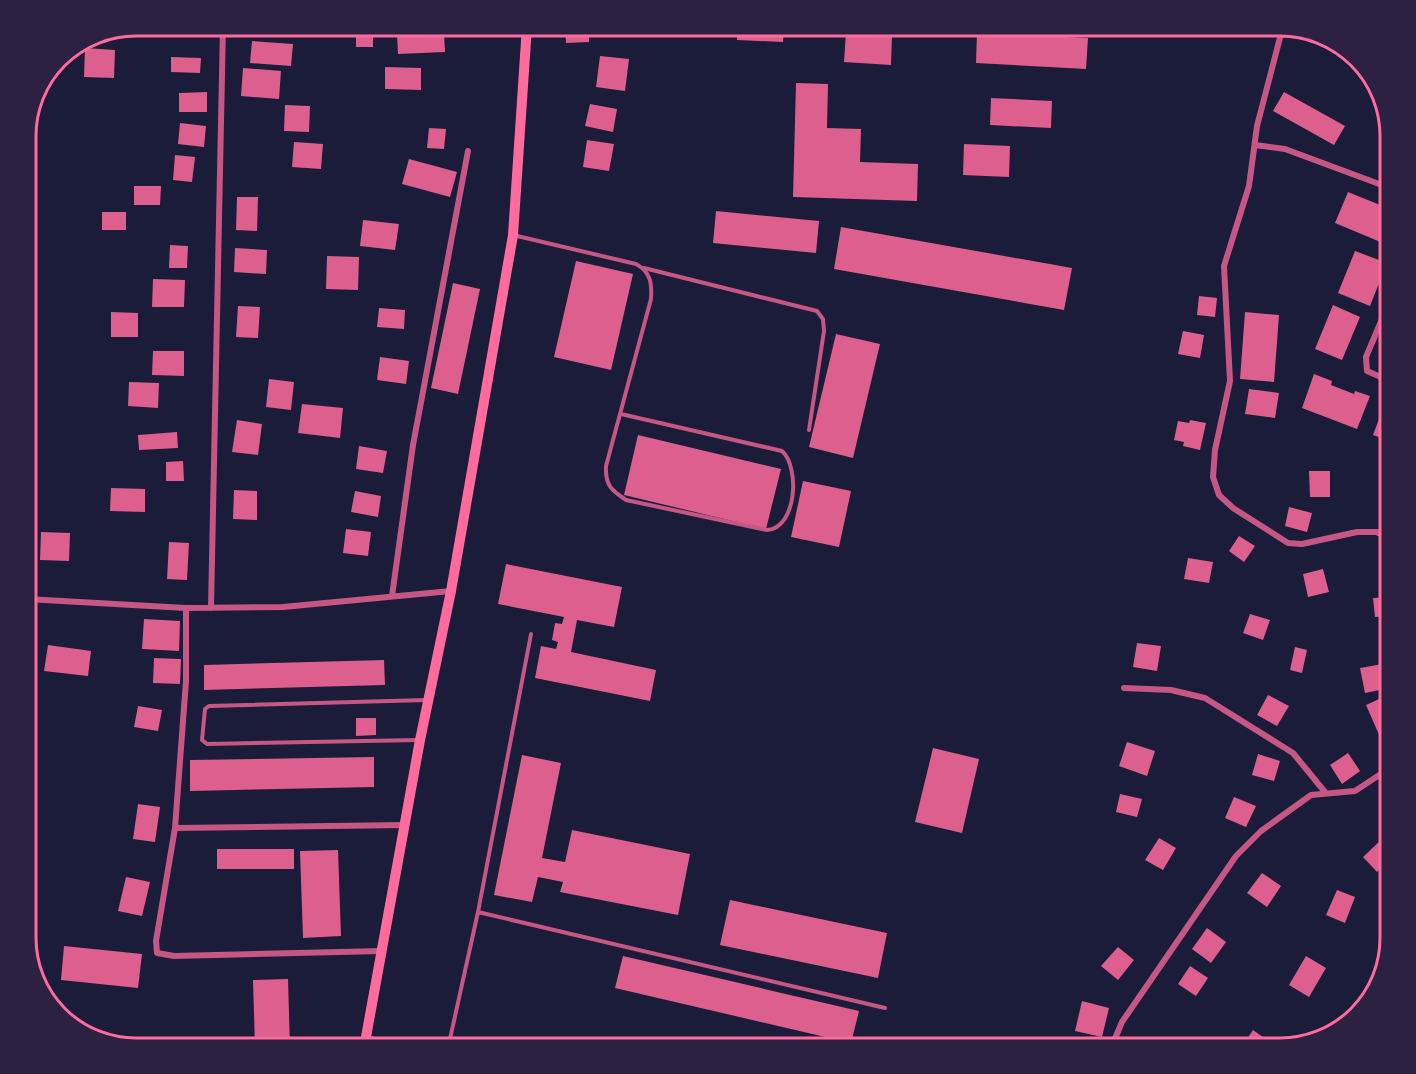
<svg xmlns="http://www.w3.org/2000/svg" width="1416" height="1074" font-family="'Golos Text',sans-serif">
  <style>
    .building { fill: #dd5f8e }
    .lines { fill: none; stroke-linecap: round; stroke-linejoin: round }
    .service { stroke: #c65784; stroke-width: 4 }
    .minor { stroke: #c65784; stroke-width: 6 }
    .secondary { stroke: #ff6b9d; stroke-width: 10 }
    .rim { fill: none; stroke: #ff6b9d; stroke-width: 3 }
  </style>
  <rect width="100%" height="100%" fill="#1b1b3a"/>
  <path class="building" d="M356,26H373V47H356Z
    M565,26H589V42L566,43Z
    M737,26H784L783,42L737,40Z
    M804,26H821V36L804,37Z
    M444,32L445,52L398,54L397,34Z
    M846,32L892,35L891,65L844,62Z
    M977,33L1088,38L1086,69L976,63Z
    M252,41L293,44L291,66L250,63Z
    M85,48L115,50L114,78L84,77Z
    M600,56L629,59L625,91L596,87Z
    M171,57L201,58L200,73L171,72Z
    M385,67L421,68V90L385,89Z
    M243,68L281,71L279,99L241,96Z
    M796,83L828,84L827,128L861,129L860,162L918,164L917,201L793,197Z
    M207,92V112H179V93Z
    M1284,92L1345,126L1334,145L1273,111Z
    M991,98L1052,101L1051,128L990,125Z
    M590,104L617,109L613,132L585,126Z
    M285,105L310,106L309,132L284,131Z
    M180,123L206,126L204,147L178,144Z
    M429,128L446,129L444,149L427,148Z
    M587,140L614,144L609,171L583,167Z
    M294,142L323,144L321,169L292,167Z
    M964,144L1010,146L1009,177L963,175Z
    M175,155L195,157L192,182L173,180Z
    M409,159L457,172L450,197L402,184Z
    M134,186H161L160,205H134Z
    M1348,192L1390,209V246L1335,223Z
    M237,197H258L257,231L236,230Z
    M716,211L819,221L816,253L713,243Z
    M102,212H126V230H102Z
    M363,220L399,224L395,250L360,246Z
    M841,227L1072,268L1064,310L834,269Z
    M170,245L188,246L187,268H169Z
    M235,248L267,250L266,274L234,272Z
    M1355,251L1387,263L1370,306L1338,293Z
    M327,256L359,257L358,290L326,289Z
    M576,261L633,274L611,370L554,357Z
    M153,279L185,280L184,307H152Z
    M453,283L480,289L458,394L431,388Z
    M1199,296L1217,298L1215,317L1197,315Z
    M1333,305L1360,317L1342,360L1315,349Z
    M26,306H30L31,341H26Z
    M238,306L260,307L258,338L236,337Z
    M379,308L405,310L404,329L377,327Z
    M111,312L138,313V337H111Z
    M1245,312L1279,315L1274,382L1240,379Z
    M1183,331L1204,335L1200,358L1178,354Z
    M836,334L880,344L853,458L809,447Z
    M153,351H184V376L152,375Z
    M380,357L409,361L406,384L377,380Z
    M26,362H37V386H30V409H26Z
    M1314,374L1332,381L1331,385L1354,394L1355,391L1370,396L1357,429L1302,408Z
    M269,379L294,382L291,410L266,407Z
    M129,382L159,383L158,408L128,406Z
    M1249,389L1279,393L1275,418L1245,414Z
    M1385,403L1390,405V441L1373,435Z
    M302,404L343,408L340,438L298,433Z
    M237,420L262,424L258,455L232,452Z
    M1190,420L1206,423L1200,450L1183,446L1184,442L1174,440L1178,421L1189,423Z
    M177,432L178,448L139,450L138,435Z
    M638,435L781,469L766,529L624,495Z
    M359,446L387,451L383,473L356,469Z
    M183,461L184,481H166V462Z
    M1309,471H1330V497H1310Z
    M803,481L851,491L839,547L791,537Z
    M111,488L145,489V512L110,511Z
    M234,490L257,491V520L233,519Z
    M355,491L381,496L378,517L351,512Z
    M1289,507L1312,513L1307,532L1285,526Z
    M346,529L371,532L368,556L343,553Z
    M41,532L70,533L69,561L40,560Z
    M1239,536L1255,546L1244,562L1229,551Z
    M169,542L189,543L187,580L167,579Z
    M1188,558L1213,562L1209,583L1184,579Z
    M506,564L622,587L614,627L577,620L571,652L656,670L650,701L535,678L541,646L556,649L558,642L552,640L555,623L562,624L564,617L498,604Z
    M1323,569L1329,592L1308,597L1303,574Z
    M1390,597V616L1375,617L1373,598Z
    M1250,614L1270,620L1263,640L1243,633Z
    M144,619L180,621L179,651L142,649Z
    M1137,643L1161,646L1157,671L1133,667Z
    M48,645L91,651L88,676L44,671Z
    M1295,647L1307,650L1302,673L1290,670Z
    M154,658L181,659L180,684L153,683Z
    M384,660L385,685L204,690V665Z
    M1388,663L1390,688L1365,693L1360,668Z
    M1390,694V732L1380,737L1366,705Z
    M1268,695L1289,706L1277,726L1257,715Z
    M138,706L162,710L158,731L134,727Z
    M356,718H376V735L356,736Z
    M1127,742L1155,751L1147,776L1119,766Z
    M933,748L979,759L962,833L915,822Z
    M1348,753L1360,771L1342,784L1330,765Z
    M1258,754L1280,761L1274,781L1252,775Z
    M522,755L561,763L542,858L565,862L572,830L690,854L678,915L560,892L563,882L538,877L532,902L494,895Z
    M374,757V787L190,791V760Z
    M1120,794L1142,799L1137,817L1116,812Z
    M1234,797L1256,806L1246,827L1225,818Z
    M138,804L160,807L155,842L133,839Z
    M1159,838L1176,848L1163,870L1145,860Z
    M1381,840L1390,850V859L1377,872L1363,857Z
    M217,849H294V869H217Z
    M338,850L341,936L303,938L300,851Z
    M1262,873L1281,886L1267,907L1247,893Z
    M126,877L150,882L142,916L118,911Z
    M1337,890L1355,897L1345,923L1326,915Z
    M730,900L887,933L878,978L720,945Z
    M1207,928L1226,942L1211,963L1192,949Z
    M64,946L142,954L138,988L61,980Z
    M1118,947L1134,960L1118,980L1101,966Z
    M623,956L859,1011L851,1043L615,988Z
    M1306,956L1326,968L1309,997L1289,985Z
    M1190,966L1208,978L1196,996L1178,984Z
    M288,979L290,1048H255L253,980Z
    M1082,1001L1109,1008L1102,1037L1075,1031Z
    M1253,1030L1274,1045L1271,1048H1241Z"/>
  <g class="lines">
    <path class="service" d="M513,235L636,264C651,272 652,284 651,299L606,466C605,485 611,490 626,500L767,530C797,528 800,467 782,451L621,414
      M644,268L817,311L823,319L824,331L809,430
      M419,740L207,744L202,740L205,709L209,706L426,700
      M478,912L531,634
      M367,1037L413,1048
      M448,1048L478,912L885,1008"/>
    <path class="minor" d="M1283,26L1257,126L1249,186L1224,266L1230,381L1215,450L1213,477L1219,495L1233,508L1288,543L1302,544L1357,532H1377L1390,539
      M1255,145L1285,149L1390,188
      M1390,300L1366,357L1367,371L1390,381
      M392,596L413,445L468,151
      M26,599L186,608L283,607L451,591
      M186,608V681L175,828L156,941L157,953L174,956L382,951
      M211,608L223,26
      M1124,688L1171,690L1205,698L1293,753L1325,792
      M175,828L406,825
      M1111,1048L1122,1022L1236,856L1261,831L1311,795L1355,791L1390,768"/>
    <path class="secondary" d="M364,1048L420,740L451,591L513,235L527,26"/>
  </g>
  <path d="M0 0H1416V1074H0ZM136 36H1280A100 100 0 0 1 1380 136V938A100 100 0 0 1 1280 1038H136A100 100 0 0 1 36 938V136A100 100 0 0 1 136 36Z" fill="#2d2142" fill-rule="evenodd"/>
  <path class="rim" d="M136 36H1280A100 100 0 0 1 1380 136V938A100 100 0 0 1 1280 1038H136A100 100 0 0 1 36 938V136A100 100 0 0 1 136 36Z"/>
</svg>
